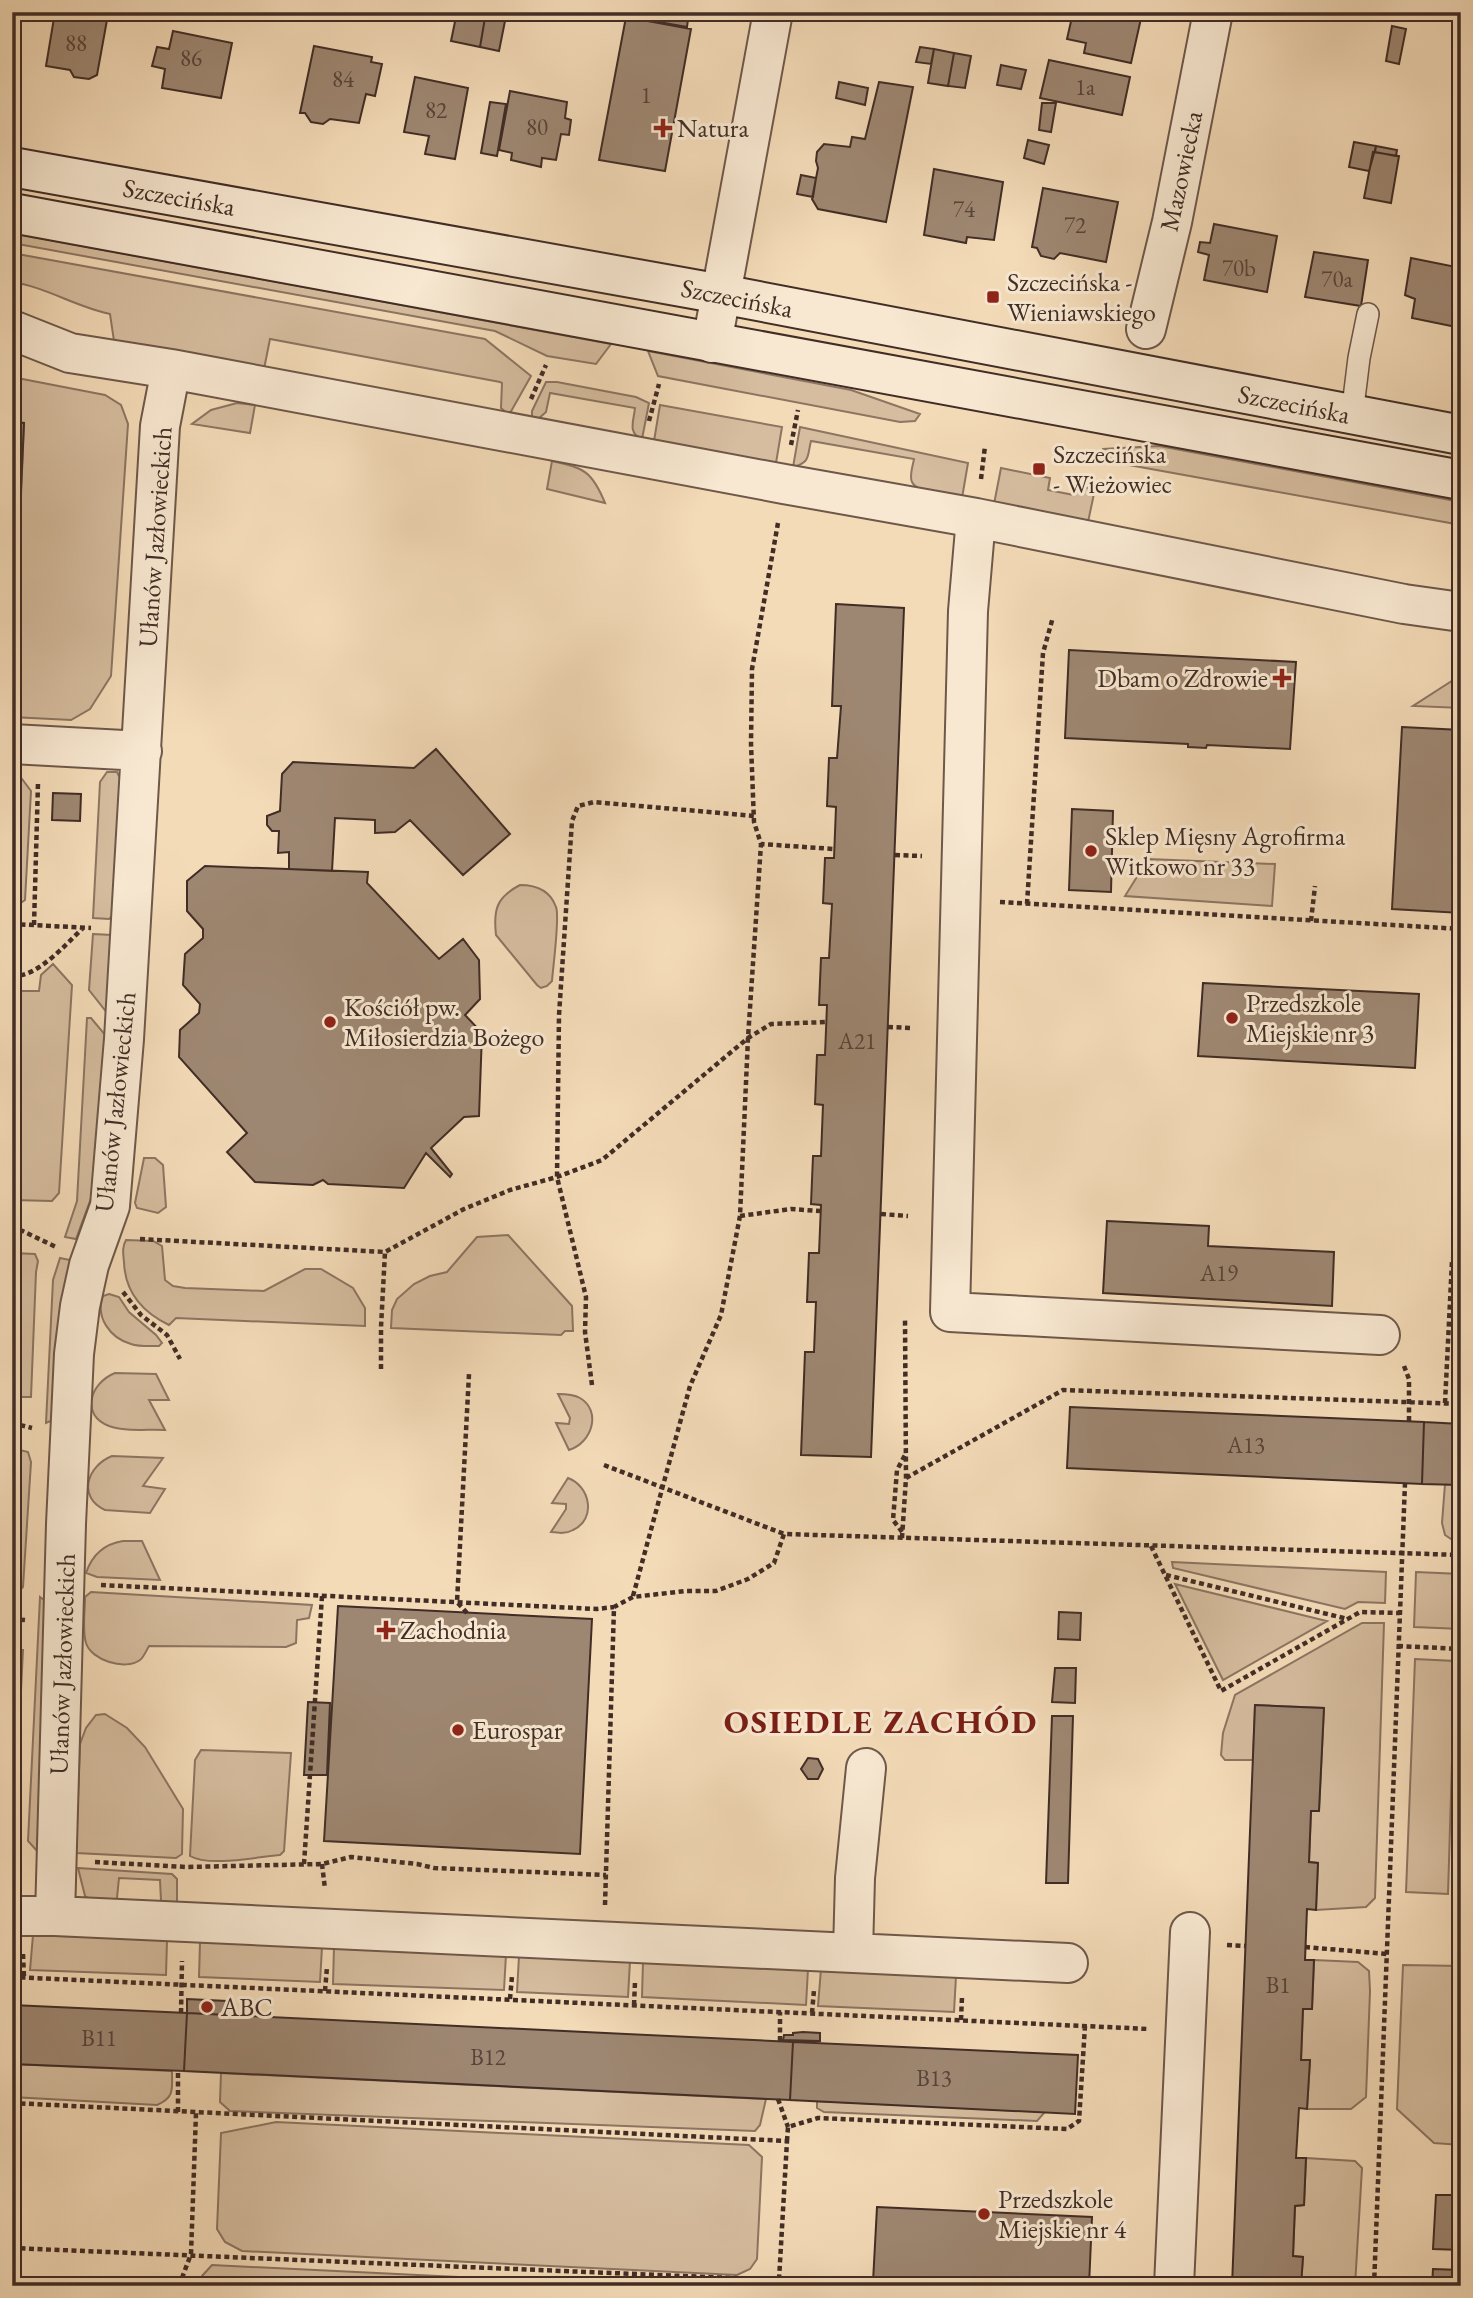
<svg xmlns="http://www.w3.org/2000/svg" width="1473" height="2298" font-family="'EB Garamond',serif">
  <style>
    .green { fill: #d6bd9f; stroke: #8c7562; stroke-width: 2 }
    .building { fill: #9e8772; stroke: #412d26; stroke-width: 2 }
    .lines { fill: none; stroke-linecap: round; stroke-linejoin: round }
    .service-casing { stroke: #6e584a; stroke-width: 24 }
    .minor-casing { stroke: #6e584a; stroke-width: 42 }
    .secondary-casing { stroke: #412d26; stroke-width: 42 }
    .path { stroke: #412d26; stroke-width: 4.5; stroke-dasharray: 5 3.5; stroke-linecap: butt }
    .service { stroke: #f8e8d1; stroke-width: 21 }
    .minor { stroke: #f8e8d1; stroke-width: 38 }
    .secondary { stroke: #f8e8d1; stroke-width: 38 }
    .poi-dot { fill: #8f2418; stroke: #f8e8d1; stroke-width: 2.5 }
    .labels { text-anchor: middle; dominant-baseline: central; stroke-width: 6; stroke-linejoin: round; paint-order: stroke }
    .number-label { font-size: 23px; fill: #584439 }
    .poi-label { font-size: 26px; fill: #412d26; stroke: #f8e8d1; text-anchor: start }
    .street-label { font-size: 26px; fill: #412d26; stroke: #f8e8d1 }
    .district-label { font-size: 33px; font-weight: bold; letter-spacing: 2px; fill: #7a1f14; stroke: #f8e8d1 }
  </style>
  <rect width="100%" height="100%" fill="#f4dbb8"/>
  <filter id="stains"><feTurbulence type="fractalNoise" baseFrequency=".00286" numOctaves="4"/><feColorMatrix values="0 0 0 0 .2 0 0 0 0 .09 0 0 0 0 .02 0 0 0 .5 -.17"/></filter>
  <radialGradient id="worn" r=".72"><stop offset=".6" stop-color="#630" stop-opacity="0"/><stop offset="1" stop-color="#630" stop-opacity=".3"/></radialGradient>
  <path class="green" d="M12,233L611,344L596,364L547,356L495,331L12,243Z
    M12,253L485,339L531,376L509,415L501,408L502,383L500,382L270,339L264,369L114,341L110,314C76,307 46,287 12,282Z
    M648,351L851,390L920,414L915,421L900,422L658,376Z
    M12,377L105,395L121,405L128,424L111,676L90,709L71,720L12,717L24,423L12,422Z
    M546,382H557L636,397L649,403L642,439C627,433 634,420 635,408L550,393L546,412L537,420L532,418V411Z
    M237,403L255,405L250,433L192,424L211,410Z
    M660,405L782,427L776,463L654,441Z
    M800,427L968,463L962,498C950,496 917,494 912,482C909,476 913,465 914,459L811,441C807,456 811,462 793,467Z
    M1159,446L1461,502V525L1101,460L1103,449Z
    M552,461C584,468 592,471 605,503L547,489Z
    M1001,468L1050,478L1048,490L1074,495L1076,486L1095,489L1088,522L994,504Z
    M1461,675V708L1413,706Z
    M107,772H117L120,778L114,914L109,919L93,918L100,782Z
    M12,779H22L31,791L25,900L12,909Z
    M1148,859L1275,864L1272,906L1125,896Z
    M520,885C535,885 550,890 556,907C560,916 553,967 552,981L547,986L541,988L537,985L496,935C493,909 497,897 520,885Z
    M93,934L112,935L108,1014L89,990Z
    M53,964L72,985L59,1193L52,1201L12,1200V991H39L41,975Z
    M87,1018H91L107,1037L97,1182L76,1239L65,1237L77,1201Z
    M144,1158H155L163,1165L166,1207L158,1213L137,1208L135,1203Z
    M508,1235L572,1306L573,1331H565L561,1335L391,1328L392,1310L397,1299L414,1284L430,1276L447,1272L477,1237Z
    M126,1240L153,1241L162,1246L165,1280L173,1286L185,1288L264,1291L305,1269H321L353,1288L365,1308V1326L176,1318L169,1325C142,1312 125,1292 124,1262C123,1253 122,1247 126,1240Z
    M12,1253L35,1254L38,1261L36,1272L31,1397H12Z
    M60,1258L70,1260L55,1419L46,1423L53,1280Z
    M109,1294L119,1297L129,1312L156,1335L162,1343L159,1346C150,1346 140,1347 131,1344C110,1338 95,1317 103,1296Z
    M115,1373L156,1374L169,1400H149L165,1430C148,1429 125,1432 109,1426C80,1415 90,1383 115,1373Z
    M558,1394C565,1394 573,1394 580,1398C602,1411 592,1443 569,1450L556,1423L569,1424L570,1418Z
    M12,1448L28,1452L31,1462L23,1587L15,1595H12Z
    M112,1456L163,1458L143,1486L165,1489L150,1513L105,1510C77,1497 87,1466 112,1456Z
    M568,1478C590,1486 597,1519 573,1530C566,1534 559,1533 551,1532L566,1509V1504L552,1503Z
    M1445,1484L1461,1485V1541H1454L1445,1535L1442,1523Z
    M123,1541H142L160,1580L97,1577L86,1573C92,1555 104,1544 123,1541Z
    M1172,1562L1386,1572L1385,1603L1358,1602L1345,1609L1173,1568Z
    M1416,1572L1461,1574V1629L1414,1627Z
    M1175,1584L1327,1621L1223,1680Z
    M91,1592L312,1605L309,1618L297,1620L296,1643L286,1647L149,1646C146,1651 144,1657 140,1660C125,1671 91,1660 86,1643C82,1630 85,1611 85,1597Z
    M40,1597L48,1603L37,1851L28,1841Z
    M1362,1623H1384L1375,1898L1366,1907L1316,1910L1318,1863L1309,1862L1311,1811L1319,1810L1324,1708L1255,1705L1253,1760H1225L1221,1755L1223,1733L1235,1695Z
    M12,1650H23L12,1873Z
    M1415,1659L1455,1661L1448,1894L1406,1892Z
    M105,1714L127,1728L145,1747L183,1809L182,1854L176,1858L76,1853L80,1744L86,1728L96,1715Z
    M201,1750L291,1753L284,1851L280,1855C257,1857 209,1867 190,1856L195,1760Z
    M78,1868L172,1874L177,1879V1911L167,1909L161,1901L160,1880L119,1878L117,1898L108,1907L98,1905L85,1896Z
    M33,1935L167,1940L166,1975L30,1970Z
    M200,1942L322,1947L320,1982L199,1977Z
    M334,1947L506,1954L504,1990L333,1984Z
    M519,1956L630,1961L628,1997L517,1992Z
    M1314,1960L1358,1962L1369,1971L1370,1991L1366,2097L1351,2109H1307L1310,2061L1301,2060L1303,2009H1312Z
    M643,1961L808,1969L806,2005L642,1997Z
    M1403,1965L1461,1966V2145L1434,2143L1397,2109Z
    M821,1969L956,1976L954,2012L818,2006Z
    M12,2064L172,2071C172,2089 175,2097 157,2105L12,2097Z
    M221,2073L766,2099L760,2125L755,2131L230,2111L220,2102Z
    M817,2101L1045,2112L1037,2121L824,2112L817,2108Z
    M276,2122L749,2145L762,2157L757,2259L750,2269L737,2275L242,2251L225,2242L217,2229L221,2133Z
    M1306,2158L1355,2161L1362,2168L1355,2286H1301L1303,2257L1293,2256L1295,2206L1304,2205Z
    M212,2265L640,2286H202V2276Z"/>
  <path class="building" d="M12,12H20L12,53Z
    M55,12H96V17L107,20L97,75L89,79L74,77L70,70L46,66Z
    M457,12H486L480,47L451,41Z
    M486,12L506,16L499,51L480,47Z
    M626,12H689L687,27L625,16Z
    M859,12H897L896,19Z
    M1094,12L1142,14L1131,63L1084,53L1086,43L1067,39L1072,17L1092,20Z
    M626,17L691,29L665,171L599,160Z
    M1392,26L1406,29L1399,64L1386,61Z
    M173,31L232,43L221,98L162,88L165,69L152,66L157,47L169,49Z
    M314,46L372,57L371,62L382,64L375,96L366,94L359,123L330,119L323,124L311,122L305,113H300Z
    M920,47L934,49L931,64L916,62Z
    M934,49L954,53L948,86L928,83Z
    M954,53L971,56L965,88L948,86Z
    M1049,60L1130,77L1122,115L1040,98Z
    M1001,65L1026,70L1021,89L997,85Z
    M415,77L468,88L455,159L425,154L429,136L404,132Z
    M839,82L868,88L865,105L836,98Z
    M879,82L913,87L886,222L818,209L812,199L818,168L816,161L817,152L824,144L850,147L852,137L865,139Z
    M510,91L567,102L565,118L571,120L569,135L561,134L556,160L542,158L541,167L511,160L512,153L499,150Z
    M490,102L506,104L497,156L481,153Z
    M1042,103H1056L1051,132L1039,130Z
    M1028,140L1049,145L1044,164L1024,158Z
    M1354,142L1376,146L1369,171L1349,167Z
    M1376,146L1397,150L1396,156L1375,152Z
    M1373,152L1399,156L1391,203L1364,198Z
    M934,169L1003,182L994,240L967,237L966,243L924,235Z
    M801,175L816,178L813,197L797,194Z
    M1043,188L1118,202L1106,262L1060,253L1054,259L1041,256L1037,248L1032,247Z
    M1214,224L1277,236L1267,292L1204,280L1209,255L1198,252L1200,242L1210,243Z
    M1314,252L1368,260L1361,306L1305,297Z
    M1411,258L1461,268V328L1412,318L1415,299L1405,295Z
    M12,422L24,423L12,689Z
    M836,604L904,608L871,1457L801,1455L805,1352H814L816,1302H807L809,1253H819L821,1205L811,1204L813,1156H821L823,1105L815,1104L817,1055H825L827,1005H819L821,958H829L832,904L823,903L825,858H834L836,807L827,806L829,758H837L841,706H832Z
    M1069,650L1296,662L1290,749L1207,745L1206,748L1188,747V744L1065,738Z
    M1402,727L1461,730V913L1392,909Z
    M436,749L510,834L463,875L410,820L395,832L375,833V820L335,818L332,871L289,869V852L278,853L279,831H272L267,825V816L280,811L282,774L293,762L414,768Z
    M53,793L81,794L80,821L52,820Z
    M1072,809L1113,811L1111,892L1069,890Z
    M205,866L368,872L367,883L439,959L463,939L479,960L480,999L465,1015L482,1033L479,1116L464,1117L431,1148L452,1174L450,1177L426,1153L404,1188L328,1184L323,1180L313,1185L255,1182L227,1152L247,1133L179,1057L180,1030L199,1013L200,1004L183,985L185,954L203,938V929L187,911V881Z
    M1203,983L1419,994L1415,1068L1198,1056Z
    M1107,1221L1209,1226L1208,1246L1334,1252L1332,1306L1103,1293Z
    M1070,1407L1424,1422L1422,1484L1067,1468Z
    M1424,1422L1461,1424V1485L1422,1484Z
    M338,1606L592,1619L580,1854L324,1841Z
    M1059,1612L1081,1613L1080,1640L1058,1639Z
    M1055,1668H1076L1075,1703L1052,1702Z
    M308,1702L330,1703L327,1775H304Z
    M1255,1705L1324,1708L1319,1811H1311L1309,1862L1318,1863L1316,1910L1307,1909L1305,1960H1314L1312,2009H1303L1301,2060H1310L1307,2109L1299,2108L1296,2158H1306L1304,2205L1295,2206L1293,2256L1303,2257L1301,2286H1232Z
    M1052,1716H1073L1068,1883H1046Z
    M808,1758L818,1759L823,1769L818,1779H808L801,1769Z
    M187,1999L227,2001V2015L187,2013Z
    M12,2005L187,2013L184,2071L12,2064Z
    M187,2013L793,2042L790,2100L184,2071Z
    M803,2032L820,2033V2041L783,2040L784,2035H793V2033Z
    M793,2042L1078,2055L1075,2114L790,2100Z
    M1436,2195H1461V2250L1433,2249Z
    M877,2207L1092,2217L1089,2286H945L873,2282Z
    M1433,2269L1461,2270V2286H1432Z"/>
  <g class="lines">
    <defs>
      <path id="service" d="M1352,415L1359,358L1368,314"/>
      <path id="minor" d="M1146,329L1172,222L1213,12
        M12,330L70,353L171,369L784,484L976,518L1404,604L1461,612
        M712,343L773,12
        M976,518L968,611L950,1312L1380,1335
        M12,744L142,751
        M12,1916H55L66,1524L74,1354L80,1306L89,1265L110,1206L124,1039L160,426L171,369
        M55,1916L1068,1963
        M853,1952L855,1878L866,1768
        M1174,2286L1190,1932"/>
      <path id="secondary" d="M12,167L721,294L1461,435
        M12,213L1461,480"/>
    </defs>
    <use href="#service" class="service-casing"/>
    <use href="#minor" class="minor-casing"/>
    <use href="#secondary" class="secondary-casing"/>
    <path class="path" d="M531,399L546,365
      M649,421L659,384
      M791,445L798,410
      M981,479L985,446
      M778,523L752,669L751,744L754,822L761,844L834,849
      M895,855L922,856
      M1000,902L1461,929
      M1027,904L1043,653L1053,617
      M1311,921L1315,886
      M12,924L91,928
      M34,925L38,783
      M12,976C37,978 66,944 83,928
      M888,1027L913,1028
      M881,1214L908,1216
      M740,1216L791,1209L820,1211
      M12,1226L56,1247
      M140,1239L385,1252L464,1209L510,1190L557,1177L602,1160L748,1038L771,1024L827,1022
      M123,1292L141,1315L167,1335L180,1359
      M1404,1366L1409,1379V1421
      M381,1369V1327L385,1252
      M592,1385L585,1332L586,1297L557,1177L559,1015L572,821L578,806L594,802L754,816
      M1445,1403L1452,1261L1460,1239L1461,1222
      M12,1423L32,1428
      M604,1465L784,1534
      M906,1478L1063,1390L1461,1404
      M902,1532L893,1520L897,1470L905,1455
      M902,1538L906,1478L905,1318
      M1151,1546L1221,1691L1360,1612L1400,1613
      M1166,1575L1348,1619
      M101,1585L597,1609L614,1607
      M633,1596L690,1386L721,1315L740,1216L748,1038L761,844
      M467,1613L457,1602L469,1374
      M12,1619L25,1620
      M1398,1646L1461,1649
      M12,1695L20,1706
      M95,1862L187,1867L322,1864L351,1857L417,1864L434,1868L606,1875
      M304,1864L322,1596
      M322,1864L325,1889
      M605,1905L614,1607L633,1597L685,1591H716L748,1579L774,1563L784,1534L1461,1555
      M1227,1945L1245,1946
      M1305,1947L1387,1954
      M23,1954L24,1977
      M12,1977L1149,2029
      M325,1991L327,1967
      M510,1999L512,1976
      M634,2005L635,1982
      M181,2013L182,1961
      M812,2013L814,1990
      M961,2020L962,1997
      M780,2041V2012
      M778,2099L788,2127
      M12,2103L787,2141L779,2280L808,2286
      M178,2112V2071
      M787,2141L788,2127L818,2118L1067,2129L1079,2121L1085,2026
      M12,2248L779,2280
      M179,2286L191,2254L196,2113
      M1374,2286L1405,1483"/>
    <use href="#service" class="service"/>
    <use href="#minor" class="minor"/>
    <use href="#secondary" class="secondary"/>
  </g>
  <g class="poi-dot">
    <path d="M659.5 117.5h7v7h7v7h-7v7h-7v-7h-7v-7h7z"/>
    <rect x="986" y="290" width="14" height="14" rx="3.5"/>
    <rect x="1032" y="462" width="14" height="14" rx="3.5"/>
    <path d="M1278.5 667.5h7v7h7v7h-7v7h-7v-7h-7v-7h7z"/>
    <circle cx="1091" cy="851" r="7"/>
    <circle cx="1232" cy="1018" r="7"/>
    <circle cx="330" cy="1022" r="7"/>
    <path d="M382.5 1619.5h7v7h7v7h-7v7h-7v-7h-7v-7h7z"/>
    <circle cx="458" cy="1730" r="7"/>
    <circle cx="207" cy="2007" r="7"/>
    <circle cx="984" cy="2214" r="7"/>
  </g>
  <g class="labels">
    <g class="number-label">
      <text x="76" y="43">88</text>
      <text x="191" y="58">86</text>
      <text x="343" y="79">84</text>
      <text x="1085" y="87">1a</text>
      <text x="646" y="95">1</text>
      <text x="436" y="110">82</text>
      <text x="537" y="127">80</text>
      <text x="964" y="209">74</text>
      <text x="1075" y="225">72</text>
      <text x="1239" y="268">70b</text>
      <text x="1337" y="279">70a</text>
      <text x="857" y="1041">A21</text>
      <text x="1219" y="1273">A19</text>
      <text x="1246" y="1445">A13</text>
      <text x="1278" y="1985">B1</text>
      <text x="99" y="2038">B11</text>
      <text x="488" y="2057">B12</text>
      <text x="934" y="2078">B13</text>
    </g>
    <g class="poi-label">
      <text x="677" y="128">Natura</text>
      <text x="1007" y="282">Szczecińska -<tspan x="1007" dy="30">Wieniawskiego</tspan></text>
      <text x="1053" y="454">Szczecińska<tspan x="1053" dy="30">- Wieżowiec</tspan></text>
      <text x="1268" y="678" text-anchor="end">Dbam o Zdrowie</text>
      <text x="1105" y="836">Sklep Mięsny Agrofirma<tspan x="1105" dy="30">Witkowo nr 33</tspan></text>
      <text x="1246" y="1003">Przedszkole<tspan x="1246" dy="30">Miejskie nr 3</tspan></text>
      <text x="344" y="1007">Kościół pw.<tspan x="344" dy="30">Miłosierdzia Bożego</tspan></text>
      <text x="400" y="1630">Zachodnia</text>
      <text x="472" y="1730">Eurospar</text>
      <text x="221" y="2007">ABC</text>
      <text x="998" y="2199">Przedszkole<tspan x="998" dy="30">Miejskie nr 4</tspan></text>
    </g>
    <g class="street-label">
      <text transform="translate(1181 171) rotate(-78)">Mazowiecka</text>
      <text transform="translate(179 197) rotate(10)">Szczecińska</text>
      <text transform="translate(737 298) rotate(11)">Szczecińska</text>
      <text transform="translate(1294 404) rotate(11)">Szczecińska</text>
      <text transform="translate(155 537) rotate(-86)">Ułanów Jazłowieckich</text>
      <text transform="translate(115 1102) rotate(-84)">Ułanów Jazłowieckich</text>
      <text transform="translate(62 1664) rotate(-88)">Ułanów Jazłowieckich</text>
    </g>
    <g class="district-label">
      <text x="881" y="1721">OSIEDLE ZACHÓD</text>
    </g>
  </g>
  <rect width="1473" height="2298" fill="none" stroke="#f4dbb8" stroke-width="42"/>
  <rect x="14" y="14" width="1445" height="2270" fill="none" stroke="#412d26" stroke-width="3.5"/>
  <rect x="21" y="21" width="1431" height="2256" fill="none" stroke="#412d26" stroke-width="2"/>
  <rect width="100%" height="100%" filter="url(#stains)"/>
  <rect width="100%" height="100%" fill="url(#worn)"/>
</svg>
